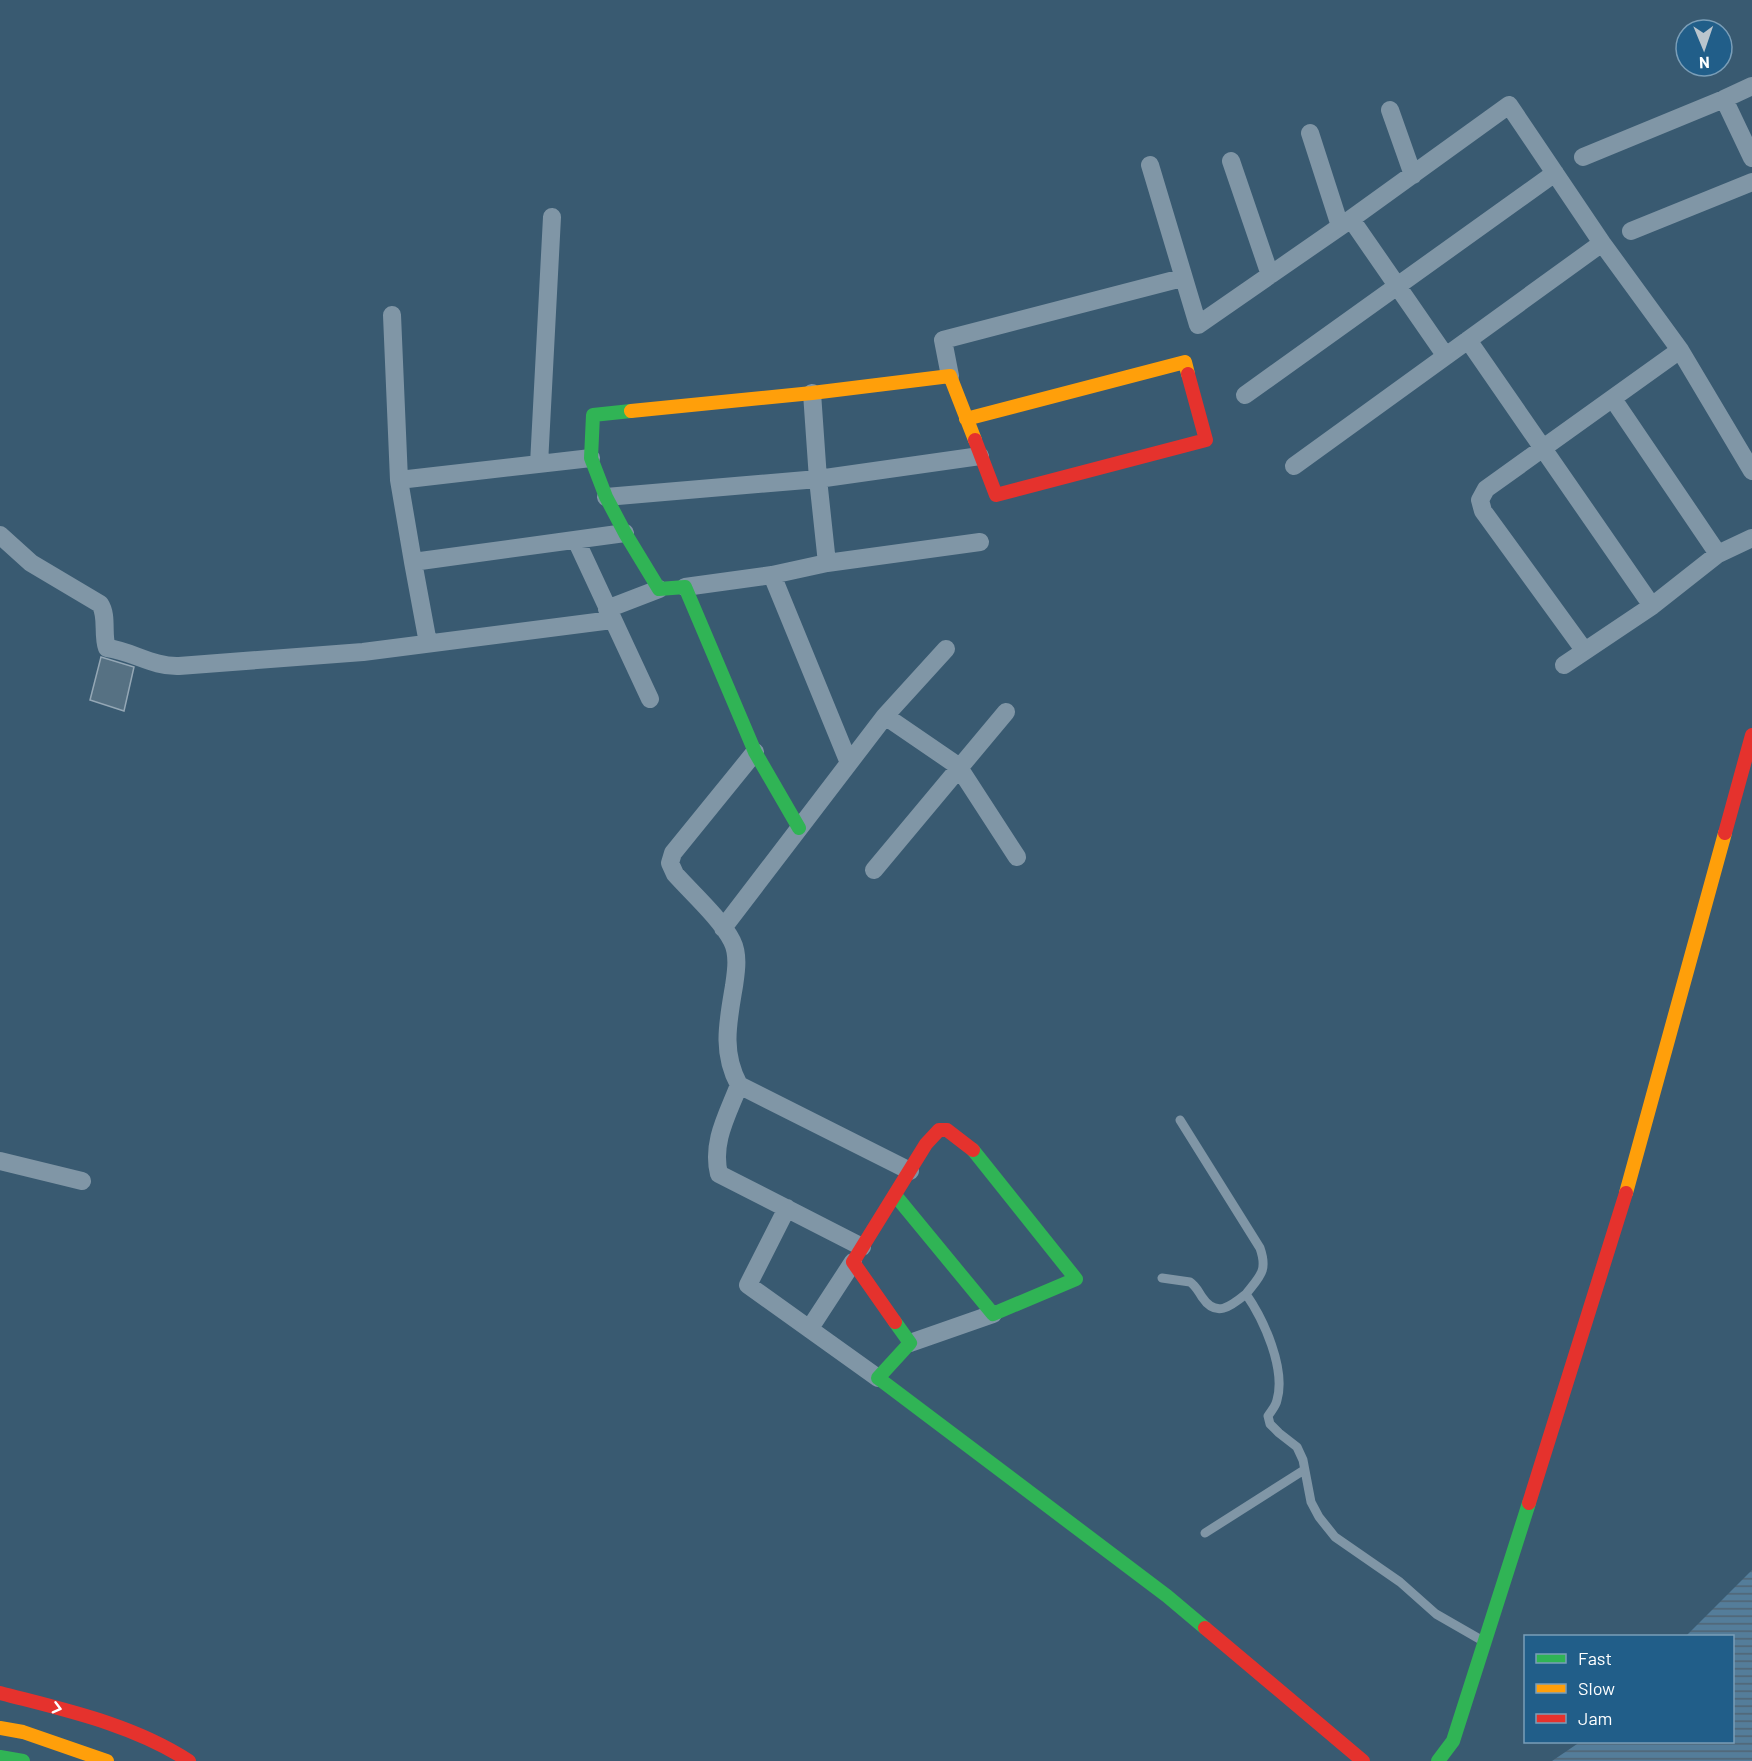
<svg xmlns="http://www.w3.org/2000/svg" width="1752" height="1761" font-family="Barlow,sans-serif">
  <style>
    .water { fill: url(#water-rules) }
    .building { fill: #567183; stroke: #94a7b5; stroke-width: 1.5 }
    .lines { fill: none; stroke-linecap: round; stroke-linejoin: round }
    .lane { stroke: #8096a6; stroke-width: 9 }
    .street { stroke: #8096a6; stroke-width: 18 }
    .fast { stroke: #30b455; stroke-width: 14 }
    .slow { stroke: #ff9f0a; stroke-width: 14 }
    .jam { stroke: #e5322d; stroke-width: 14 }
    .oneway { stroke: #fff }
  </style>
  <defs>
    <pattern id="water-rules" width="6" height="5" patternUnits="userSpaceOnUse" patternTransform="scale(1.5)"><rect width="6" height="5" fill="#547d9a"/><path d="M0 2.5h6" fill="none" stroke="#506473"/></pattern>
  </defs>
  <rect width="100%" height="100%" fill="#395a71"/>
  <path class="water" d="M1752,1570V1761H1552L1580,1742H1732V1636H1686Z"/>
  <path class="building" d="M101,657L134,667L124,711L90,700Z"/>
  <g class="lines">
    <path class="lane" d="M1180,1120L1260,1248C1268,1271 1260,1276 1246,1294
      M1162,1278L1190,1282C1196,1286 1198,1291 1202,1297C1216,1318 1230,1307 1246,1294C1264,1320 1286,1369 1277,1400C1276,1406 1271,1411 1268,1416L1270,1424L1279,1433L1297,1447L1303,1460L1311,1502L1319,1517L1335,1537L1400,1582L1436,1614L1483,1641
      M1205,1533L1304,1470"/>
    <path class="street" d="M1752,86L1724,99L1752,158
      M1390,110L1413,175
      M1310,133L1340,226
      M1583,157L1724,99
      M1231,161L1270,275
      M1150,165L1198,325L1351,219L1509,105L1602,243L1680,350L1752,471
      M1351,219L1445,355
      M1631,231L1752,182
      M392,315L399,480
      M1468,340L1652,606
      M950,376L943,340L1182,278
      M812,393L818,479L827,563
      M1245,395L1555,173
      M1613,399L1718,554
      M539,464L552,217
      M1294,466L1602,243
      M606,497L818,479L980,456
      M0,535L31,563L100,604C108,616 102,634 107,648C132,651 153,667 179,666L363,652L612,620
      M576,540L650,699
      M413,562L399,480L591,458
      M772,575L849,763
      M685,587L772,575L827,563L980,542
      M607,609L659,589
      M428,643L413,562L625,533
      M1584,650L1483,511L1480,500L1486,489L1680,350
      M1564,665L1652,606L1718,554L1752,538
      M885,716L958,766L1017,857
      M755,752L673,853L670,863L675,874C692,893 721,919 732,941C739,955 736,972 734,986C728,1022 721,1052 739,1085L910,1171
      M874,870L1006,712
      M723,928L885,716L946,649
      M739,1085C728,1114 711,1142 719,1174L862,1247
      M0,1161L82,1181
      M787,1208L748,1285L878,1378
      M810,1328L853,1262
      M910,1343L993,1314"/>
    <path class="fast" d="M631,411L593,415L591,458L606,497L625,533L659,589L685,587L755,752L799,828
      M895,1195L993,1314L1076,1279L973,1150
      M895,1322L910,1343L878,1378L1167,1596L1205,1628
      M0,1757L23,1761
      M1438,1761L1453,1741L1529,1503"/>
    <path class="slow" d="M631,411L812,393L950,376L975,440
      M966,419L1185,362L1188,374
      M1626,1193L1725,833
      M0,1728L23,1732L107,1761"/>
    <path class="jam" d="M975,440L996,495L1206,440L1188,374
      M1725,833L1752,735
      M895,1322L853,1262L926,1144L939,1130H947L973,1150
      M1529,1503L1626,1193
      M1205,1628L1363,1761
      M0,1693C65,1710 132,1724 189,1761"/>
  </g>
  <defs><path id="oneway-chevron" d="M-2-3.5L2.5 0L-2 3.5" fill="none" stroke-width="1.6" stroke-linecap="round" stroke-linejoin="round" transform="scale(1.5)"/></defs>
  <use class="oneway" href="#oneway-chevron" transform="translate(57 1708) rotate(15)"/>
  <rect x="1524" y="1635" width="210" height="108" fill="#215e89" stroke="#7a9eb8" stroke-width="1.5"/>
  <rect x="1536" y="1654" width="30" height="9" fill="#30b455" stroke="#7a9eb8" stroke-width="1.5"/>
  <text x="1578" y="1665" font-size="18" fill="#ffffff">Fast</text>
  <rect x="1536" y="1684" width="30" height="9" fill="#ff9f0a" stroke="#7a9eb8" stroke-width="1.5"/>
  <text x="1578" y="1695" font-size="18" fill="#ffffff">Slow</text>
  <rect x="1536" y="1714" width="30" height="9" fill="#e5322d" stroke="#7a9eb8" stroke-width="1.5"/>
  <text x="1578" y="1725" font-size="18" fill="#ffffff">Jam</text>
  <g transform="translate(1704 48) rotate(178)"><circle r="28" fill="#215e89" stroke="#7a9eb8" stroke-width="1.5"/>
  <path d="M0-4.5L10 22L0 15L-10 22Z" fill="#bac5cd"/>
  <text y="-9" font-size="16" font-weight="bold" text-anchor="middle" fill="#ffffff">N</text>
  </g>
</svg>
